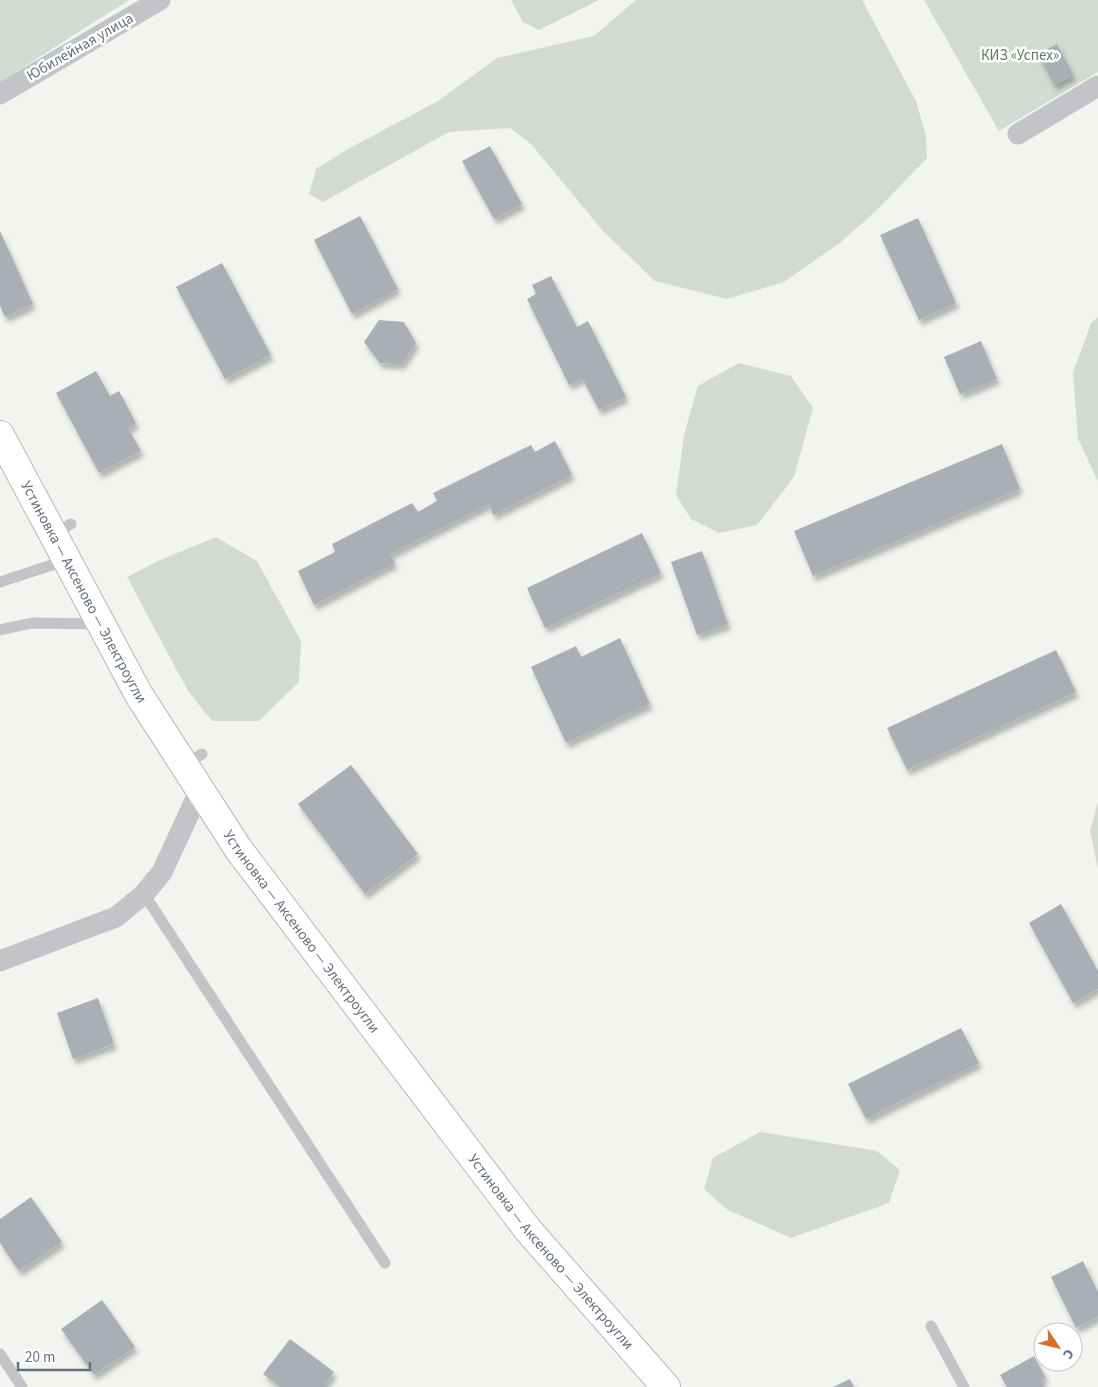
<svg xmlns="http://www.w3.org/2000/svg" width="1098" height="1387" font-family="'Source Sans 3',sans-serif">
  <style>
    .green { fill: #d3dad1 }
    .building { fill: #aaafb6; filter: url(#shadow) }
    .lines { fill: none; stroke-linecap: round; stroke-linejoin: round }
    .secondary-casing { stroke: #b4b7bc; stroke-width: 30 }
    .lane { stroke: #c2c4c8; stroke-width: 11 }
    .street { stroke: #c2c4c8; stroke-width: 21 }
    .secondary { stroke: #fff; stroke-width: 28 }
    .labels { text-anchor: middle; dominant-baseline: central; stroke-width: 5; stroke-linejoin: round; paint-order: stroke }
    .street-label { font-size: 15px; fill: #646f7f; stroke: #fff }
    .park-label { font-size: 15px; fill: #637763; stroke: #fff }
  </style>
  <defs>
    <filter id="shadow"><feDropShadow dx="3" dy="5.5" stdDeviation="2.5" flood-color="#0004"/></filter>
  </defs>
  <rect width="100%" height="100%" fill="#f3f4f0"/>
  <path class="green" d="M0,0H129L0,82Z
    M511,0H599L539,30L523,22Z
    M636,0H862L916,101L926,136L927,158L876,211L841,242L784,282L727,299L655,281L603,231L531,144L510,128L449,132L323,202L309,194L316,169L348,149L438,101L497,58L594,36Z
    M924,0H1098V72L999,131Z
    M1098,317V481L1078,439L1073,373L1091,323Z
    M739,363L791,376L813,408L794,477L757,525L719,533L691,519L676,495L684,435L698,386Z
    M216,537L257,561L301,641L299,682L259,721H212L188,691L127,577L160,560Z
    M1098,802V869L1090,831Z
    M760,1132L877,1151L900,1170L889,1203L791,1238L728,1210L704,1189L713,1158Z"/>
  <path class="building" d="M1057,44L1073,75L1054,85L1038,54Z
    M490,146L522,204L494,219L462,161Z
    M360,216L398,289L352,314L314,240Z
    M918,218L956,303L919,320L880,235Z
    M0,231L33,304L5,317L0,306Z
    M222,263L271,355L225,379L176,287Z
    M551,276L577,327L588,321L626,397L599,410L582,378L569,385L527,299L536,294L532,285Z
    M379,320L404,322L416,343L402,364L380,363L364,342Z
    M981,341L997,379L960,394L944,357Z
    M96,371L110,396L119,391L136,423L128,428L141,451L99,473L56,393Z
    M555,441L572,475L493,515L489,504L390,554L395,563L314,605L298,571L335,552L332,544L412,503L418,512L437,501L433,493L531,445L535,452Z
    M1002,444L1020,489L813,576L794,531Z
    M642,533L661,573L545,628L527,588Z
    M702,551L728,624L697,635L671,562Z
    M620,638L650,704L566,743L531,667L576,646L581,657Z
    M1056,650L1076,692L907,770L887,728Z
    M351,765L418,854L365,894L298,804Z
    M1061,904L1098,971V989L1073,1003L1029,923Z
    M98,998L114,1044L73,1059L57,1013Z
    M961,1028L979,1063L866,1119L848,1084Z
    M31,1197L62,1242L19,1271L0,1243V1219Z
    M1083,1261L1098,1292V1317L1076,1328L1051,1277Z
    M102,1300L135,1347L94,1375L61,1329Z
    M290,1339L334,1372L325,1385L329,1387H280L263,1374Z
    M1034,1356L1046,1378L1041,1380L1045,1387H1007L1000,1375Z
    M850,1379L854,1387H833Z"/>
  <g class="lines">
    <defs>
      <g id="secondary">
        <path id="s1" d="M0,435L139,695L239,850L528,1230L666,1387"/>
      </g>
    </defs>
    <use href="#secondary" class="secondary-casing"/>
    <path class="lane" d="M53,534L71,524
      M0,582L67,560
      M0,630L32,623L100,624
      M184,765L202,754
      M144,894L385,1263
      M931,1326L964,1387
      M0,1354L22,1387"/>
    <path class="street" d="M0,94L160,0
      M1018,134L1098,86
      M0,961L116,917L144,894L162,872L200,790"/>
    <use href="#secondary" class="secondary"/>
  </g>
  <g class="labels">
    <g class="street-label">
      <text transform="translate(80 47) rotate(-30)">Юбилейная улица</text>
      <text stroke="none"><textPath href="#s1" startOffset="178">Устиновка — Аксеново — Электроугли</textPath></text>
      <text stroke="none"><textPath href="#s1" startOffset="582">Устиновка — Аксеново — Электроугли</textPath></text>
      <text stroke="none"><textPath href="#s1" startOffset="988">Устиновка — Аксеново — Электроугли</textPath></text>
    </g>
    <g class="park-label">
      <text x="1020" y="55">КИЗ «Успех»</text>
    </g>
  </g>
  <g transform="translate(1058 1347) rotate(125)"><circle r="24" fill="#ffffff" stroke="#c1c5cc"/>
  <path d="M0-4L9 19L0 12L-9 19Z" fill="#d9702a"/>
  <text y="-8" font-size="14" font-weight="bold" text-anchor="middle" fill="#646f7f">С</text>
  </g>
  <path d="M18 1362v8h72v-8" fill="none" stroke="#646f7f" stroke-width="2.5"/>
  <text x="25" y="1362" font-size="15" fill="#646f7f" stroke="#ffffff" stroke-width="4" paint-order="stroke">20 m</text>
</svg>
